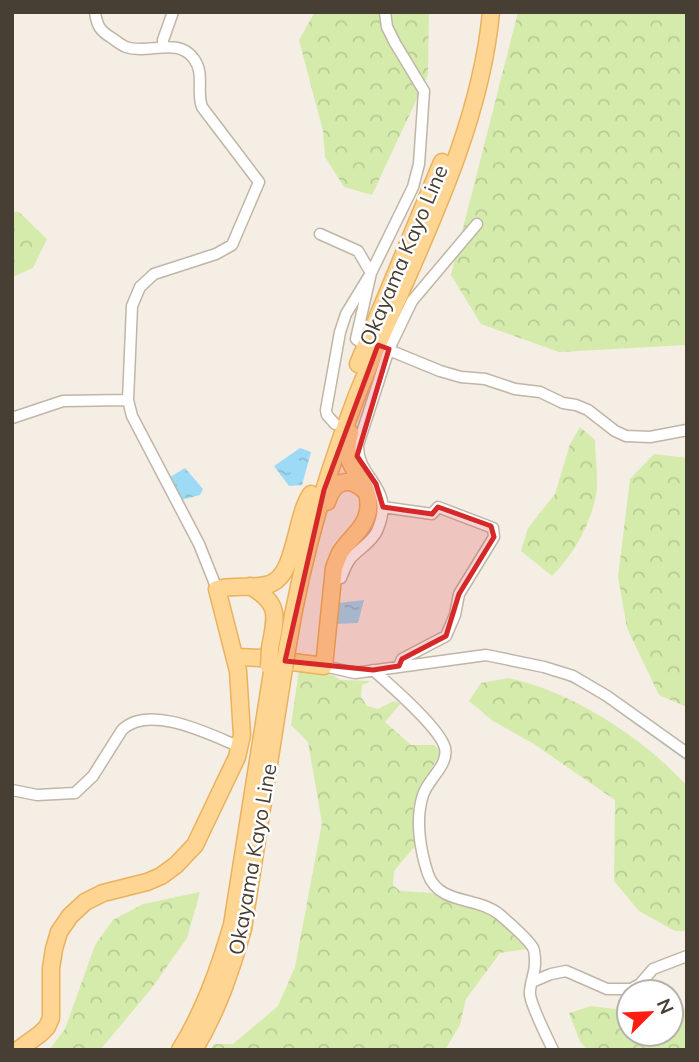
<svg xmlns="http://www.w3.org/2000/svg" width="699" height="1062" font-family="Mulish,sans-serif">
  <style>
    .forest { fill: url(#forest-crowns) }
    .water { fill: url(#water-ripples) }
    .lines { fill: none; stroke-linecap: round; stroke-linejoin: round }
    .stream { stroke: #9ddaf5; stroke-width: 2.5 }
    .street-casing { stroke: #c0b5a7; stroke-width: 13 }
    .primary-casing { stroke: #ebb15c; stroke-width: 19 }
    .street { stroke: #fff; stroke-width: 10 }
    .primary { stroke: #ffd593; stroke-width: 16 }
    .primary-bridge-casing { stroke: #ebb15c; stroke-width: 19; stroke-linecap: butt }
    .primary-bridge { stroke: #ffd593; stroke-width: 16 }
    .marked { fill: #d62828; fill-opacity: 0.2; stroke: #d62828; stroke-width: 5; stroke-linejoin: round }
    .labels { text-anchor: middle; dominant-baseline: central; stroke-width: 5; stroke-linejoin: round; paint-order: stroke }
    .street-label { font-size: 21px; fill: #473e34; stroke: #fff }
  </style>
  <defs>
    <pattern id="forest-crowns" width="20" height="18" patternUnits="userSpaceOnUse" patternTransform="scale(1.75)"><rect width="20" height="18" fill="#d5ebab"/><path d="M2 6a3 3 0 1 1 6 0M12 15a3 3 0 1 1 6 0" fill="none" stroke="#b8cb94"/></pattern>
    <pattern id="water-ripples" width="26" height="14" patternUnits="userSpaceOnUse" patternTransform="scale(1.75)"><rect width="26" height="14" fill="#9ddaf5"/><path d="M2 4q2-2 4 0t4 0M15 11q2-2 4 0t4 0" fill="none" stroke="#89bcd3"/></pattern>
  </defs>
  <rect width="100%" height="100%" fill="#f4eee5"/>
  <path class="forest" d="M315,12H429L428,75L372,195L344,187L325,157L323,131L299,40Z
    M518,12H687V345L559,352L481,324L451,275Z
    M12,212H19L47,239L33,268L12,277Z
    M580,427L595,440C595,458 599,479 596,495C590,526 573,555 552,576L521,551L528,528L555,494L570,444Z
    M654,454L687,458V707L659,695L627,628L618,577L630,479Z
    M299,670L333,675L340,680L371,681L362,685L361,697L367,706L378,709L394,701L400,704L385,722L411,745H434L441,752L419,790L413,807L416,845L394,871L393,885L400,891L433,893L482,911L498,920L527,949L500,953L466,999L460,1025L445,1050H210L214,1044H233L278,1006L295,967L322,823L308,742L291,725Z
    M508,678C571,691 644,738 687,786V931H675L639,911L614,881L615,800L534,744L493,721L469,701L481,683Z
    M200,892L187,938L151,989L100,1050H49L65,1029L95,945L113,920L143,904Z
    M591,1006L615,1009L629,1007V1034H671V1007L687,1009V1050H587L580,1041L569,1013Z"/>
  <path class="water" d="M300,448L311,452L302,485L289,486L274,466Z
    M185,468L203,489L200,495L181,500L170,477Z
    M364,600L358,623L335,624L338,603Z"/>
  <g class="lines">
    <path class="stream" d="M564,678L580,686
      M615,708L687,760"/>
    <defs>
      <path id="street" d="M95,12C97,26 100,31 112,38C116,41 121,45 126,47C148,55 178,36 194,59C205,74 196,91 202,107L259,182L232,245L216,254L154,274L140,287L132,306L128,400L132,416L199,544L217,589
        M163,47V40L173,12
        M320,234L358,251L371,273L356,339L365,345
        M384,348L440,371L461,377L485,379L515,389L540,392L563,403L576,405L588,410L615,431L626,436L650,437L687,430
        M12,418L63,401L128,400
        M335,424L327,415L326,410L340,332L346,314L371,273L413,187L419,164L424,91L395,43L387,27L385,12
        M383,507L432,514L438,507L493,528L494,537L459,594L455,615L446,636L402,659L399,666
        M333,580L341,578C344,571 346,564 351,558C359,549 372,542 377,531C397,486 357,480 358,445L389,349L412,301L477,224
        M324,666L355,673L486,655L544,667L573,676L607,696L687,753
        M373,670C390,685 440,728 445,748C449,765 428,779 423,795C415,819 420,850 428,874C439,905 476,896 499,914C506,920 529,940 533,948C535,951 535,960 535,963C535,974 529,985 530,995C532,1008 547,1037 553,1050
        M12,790L37,795L75,793L93,776L122,730C149,703 211,735 240,747
        M532,982L551,974L566,971L607,989H631L640,984L653,969L687,956"/>
      <path id="primary" d="M358,364L442,162
        M327,502C333,482 348,475 364,490
        M250,586C281,604 276,616 270,648
        M287,650C303,549 333,450 373,356C419,246 480,132 491,12
        M236,657L261,658L324,666L334,568C336,563 338,557 340,553C349,538 365,529 368,511C373,476 338,471 350,433
        M18,1050L40,1034L47,1027L51,1018V968L54,949L59,932L70,916L85,902L103,893L147,882L161,876L176,865L195,845L237,757L242,735L238,671L217,589C235,584 258,590 272,583C296,572 295,517 311,494
        M180,1050C204,1011 219,969 232,925L273,666
        M194,1050C217,1012 231,971 243,929L284,668"/>
    </defs>
    <use href="#street" class="street-casing"/>
    <use href="#primary" class="primary-casing"/>
    <use href="#street" class="street"/>
    <use href="#primary" class="primary"/>
    <defs>
      <path id="primary-bridge" d="M269,666L270,648
        M284,668L287,650"/>
    </defs>
    <use href="#primary-bridge" class="primary-bridge-casing"/>
    <use href="#primary-bridge" class="primary-bridge"/>
  </g>
  <path class="marked" d="M378,345L389,349L357,456L376,484L383,507L432,514L438,507L491,526L494,537L459,594L446,636L402,659L399,666L373,670L285,661L324,490Z"/>
  <g class="labels">
    <g class="street-label">
      <text transform="translate(403 255) rotate(-67)">Okayama Kayo Line</text>
      <text transform="translate(252 859) rotate(-80)">Okayama Kayo Line</text>
    </g>
  </g>
  <rect width="699" height="1062" fill="none" stroke="#473e34" stroke-width="28"/>
  <g transform="translate(650 1013) rotate(66)"><circle r="33" fill="#ffffff" stroke="#b5b2ae" stroke-width="2"/>
  <path d="M0-5L12 26L0 18L-12 26Z" fill="#ff1c11"/>
  <text y="-10" font-size="19" font-weight="bold" text-anchor="middle" fill="#473e34">N</text>
  </g>
</svg>
